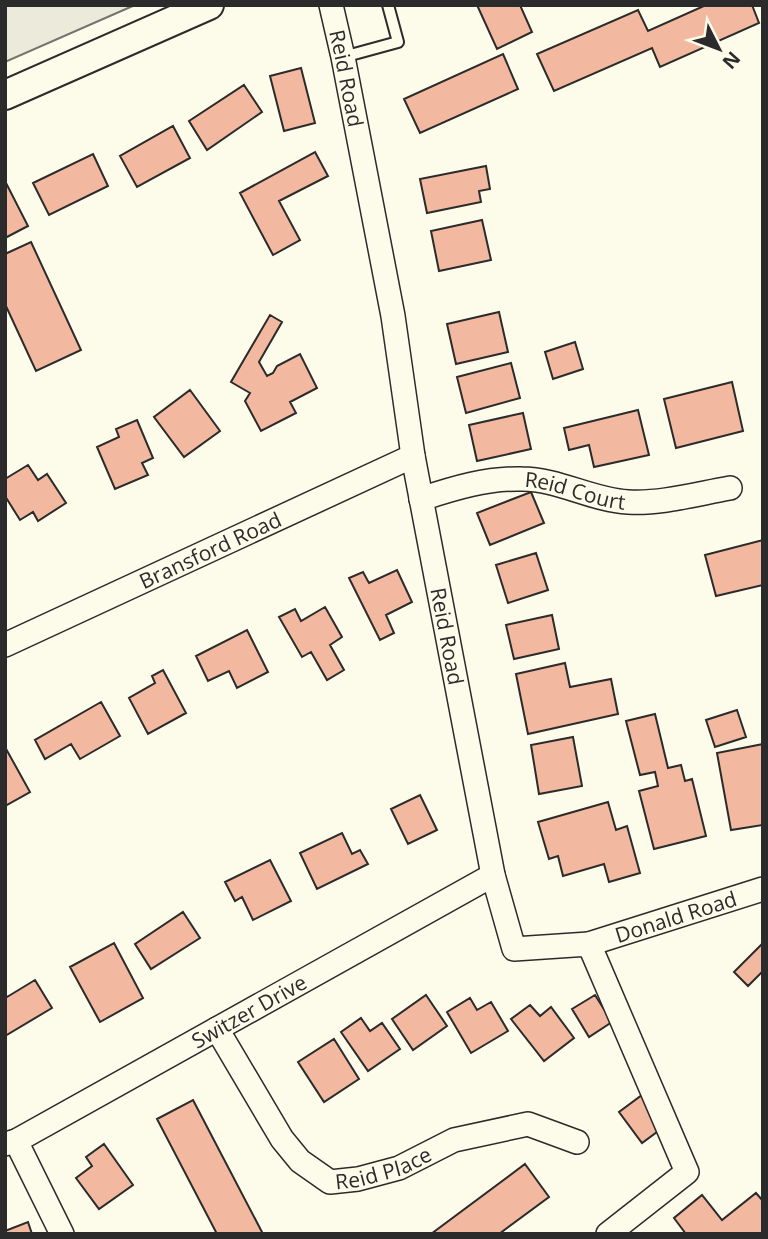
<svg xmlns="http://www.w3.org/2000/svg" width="768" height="1239" font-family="'Open Sans',sans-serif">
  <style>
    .green { fill: #ecebdb; stroke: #74746e; stroke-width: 2 }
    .building { fill: #f2b8a0; stroke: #2b2b2b; stroke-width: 2 }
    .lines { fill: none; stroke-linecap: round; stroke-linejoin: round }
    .service-casing { stroke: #2b2b2b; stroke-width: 14 }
    .minor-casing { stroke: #2b2b2b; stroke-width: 26 }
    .tertiary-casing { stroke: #2b2b2b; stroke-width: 32 }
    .service { stroke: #fdfbea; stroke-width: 10 }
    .minor { stroke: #fdfbea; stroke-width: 23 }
    .tertiary { stroke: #fdfbea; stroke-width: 28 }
    .labels { text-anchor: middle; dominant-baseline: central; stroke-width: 5; stroke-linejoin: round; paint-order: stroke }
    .street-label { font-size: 21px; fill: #2b2b2b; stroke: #fdfbea }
  </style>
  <rect width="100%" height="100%" fill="#fdfbea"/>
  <path class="green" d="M5,5H135L5,62Z"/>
  <path class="building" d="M477,5H520L532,32L497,49Z
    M706,5H752L759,23L660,67L652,48L554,91L537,54L638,10L648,31Z
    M503,54L518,89L420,133L404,99Z
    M301,68L315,123L284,131L270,76Z
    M244,85L262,112L207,150L189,121Z
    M173,126L190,158L137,187L120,156Z
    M315,152L328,176L279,201L300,240L273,255L240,193Z
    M93,154L108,186L49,215L33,183Z
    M486,166L490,189L479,191L481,202L427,213L420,179Z
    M5,181L28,226L5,238Z
    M482,220L491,260L439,271L431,231Z
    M31,242L81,350L36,371L5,304V254Z
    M499,312L508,352L456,364L447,324Z
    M270,315L282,322L259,362L267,376L273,373L277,366L300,354L317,388L290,402L296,413L261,431L245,401L250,393L231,382Z
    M575,342L583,369L553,379L545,352Z
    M511,363L520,398L466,413L457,377Z
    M732,382L743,431L676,448L664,399Z
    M190,390L220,431L184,457L154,417Z
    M638,410L649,455L594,467L589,445L569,450L564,428Z
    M523,413L531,449L477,461L469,425Z
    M137,420L153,458L142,463L148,475L115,489L97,447L119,437L116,429Z
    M28,465L38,480L47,474L66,503L38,521L33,512L20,520L5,496V479Z
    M531,492L544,523L490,545L477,513Z
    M763,540V585L716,596L705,555Z
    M536,553L548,590L508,603L496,565Z
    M397,570L412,602L386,615L394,633L380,640L349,578L363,572L369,583Z
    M325,607L342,637L330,645L344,670L327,680L311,652L302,657L279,617L295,609L301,621Z
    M552,615L559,649L514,659L506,625Z
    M247,630L268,672L237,688L229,671L208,681L196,656Z
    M565,663L570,687L611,679L618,714L528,734L516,674Z
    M163,670L186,713L148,734L129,698L155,683L152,676Z
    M101,702L120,736L80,759L71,744L45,759L35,740Z
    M737,710L746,737L715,747L706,720Z
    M655,714L668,768L681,765L685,781L692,779L706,836L654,849L639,791L658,786L655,772L640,775L626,721Z
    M573,737L582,786L539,794L531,745Z
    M763,744V825L731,830L717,753Z
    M5,747L30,792L5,806Z
    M420,795L437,830L408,844L391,809Z
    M608,802L616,830L627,826L640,873L609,882L604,864L563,876L558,856L549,859L538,822Z
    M342,833L352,854L360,850L368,864L317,889L300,853Z
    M270,860L291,901L253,920L242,897L235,901L225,882Z
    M183,912L200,938L151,969L135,944Z
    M114,943L143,998L100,1022L70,967Z
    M763,943V974L761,973L748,986L734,972Z
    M35,980L52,1008L5,1036V994L7,997Z
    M426,995L447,1026L413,1050L392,1019Z
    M595,995L612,1022L589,1037L572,1009Z
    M470,998L477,1010L491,1002L508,1031L471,1053L447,1012Z
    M530,1005L540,1016L551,1007L574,1038L544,1061L511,1019Z
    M361,1018L370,1031L382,1023L400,1049L368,1071L341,1032Z
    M334,1039L359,1079L324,1102L298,1062Z
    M642,1095L665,1126L642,1143L619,1112Z
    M193,1100L263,1234H217L157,1119Z
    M104,1144L133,1185L99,1209L76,1178L92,1166L86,1157Z
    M525,1164L549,1197L499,1234H431Z
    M756,1193L763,1201L762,1234H686L674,1218L702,1195L722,1220Z
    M28,1222L32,1234H5V1231Z"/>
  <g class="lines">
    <defs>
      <path id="service" d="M343,57L398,42L388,5"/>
      <g id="minor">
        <path id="s1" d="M331,5L343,57L393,316L413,456L493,875L514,949L589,944L687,1172L608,1234"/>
        <path id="s2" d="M421,499C454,488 487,478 522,479C558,479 592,500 628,502C661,504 696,494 730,488"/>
        <path id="s3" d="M5,645L413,456"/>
        <path id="s4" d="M589,944L763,889"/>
        <path id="s5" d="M217,1029L282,1139L300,1161L330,1182L358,1179L399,1168L454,1140L528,1124L577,1142"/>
        <path d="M16,1141L62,1234"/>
        <path id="s6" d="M5,1144L16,1141L493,875"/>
      </g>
      <path id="tertiary" d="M5,95L209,5"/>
    </defs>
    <use href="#service" class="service-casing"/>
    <use href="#minor" class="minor-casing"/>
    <use href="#tertiary" class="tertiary-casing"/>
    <use href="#service" class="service"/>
    <use href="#minor" class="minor"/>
    <use href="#tertiary" class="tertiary"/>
  </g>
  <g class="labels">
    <g class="street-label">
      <text stroke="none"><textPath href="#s1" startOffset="75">Reid Road</textPath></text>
      <text stroke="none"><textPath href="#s2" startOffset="158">Reid Court</textPath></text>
      <text stroke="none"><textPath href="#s3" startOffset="226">Bransford Road</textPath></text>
      <text stroke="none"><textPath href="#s1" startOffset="642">Reid Road</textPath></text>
      <text stroke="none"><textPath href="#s4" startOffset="91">Donald Road</textPath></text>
      <text stroke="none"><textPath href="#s6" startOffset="278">Switzer Drive</textPath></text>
      <text stroke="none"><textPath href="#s5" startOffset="248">Reid Place</textPath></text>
    </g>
  </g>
  <rect width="768" height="1239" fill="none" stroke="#2b2b2b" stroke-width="14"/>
  <g transform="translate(719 49) rotate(132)" stroke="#fdfbea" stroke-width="5" paint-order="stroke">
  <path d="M0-5L12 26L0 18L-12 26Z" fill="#2b2b2b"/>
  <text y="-10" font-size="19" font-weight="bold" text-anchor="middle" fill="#2b2b2b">N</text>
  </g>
</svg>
